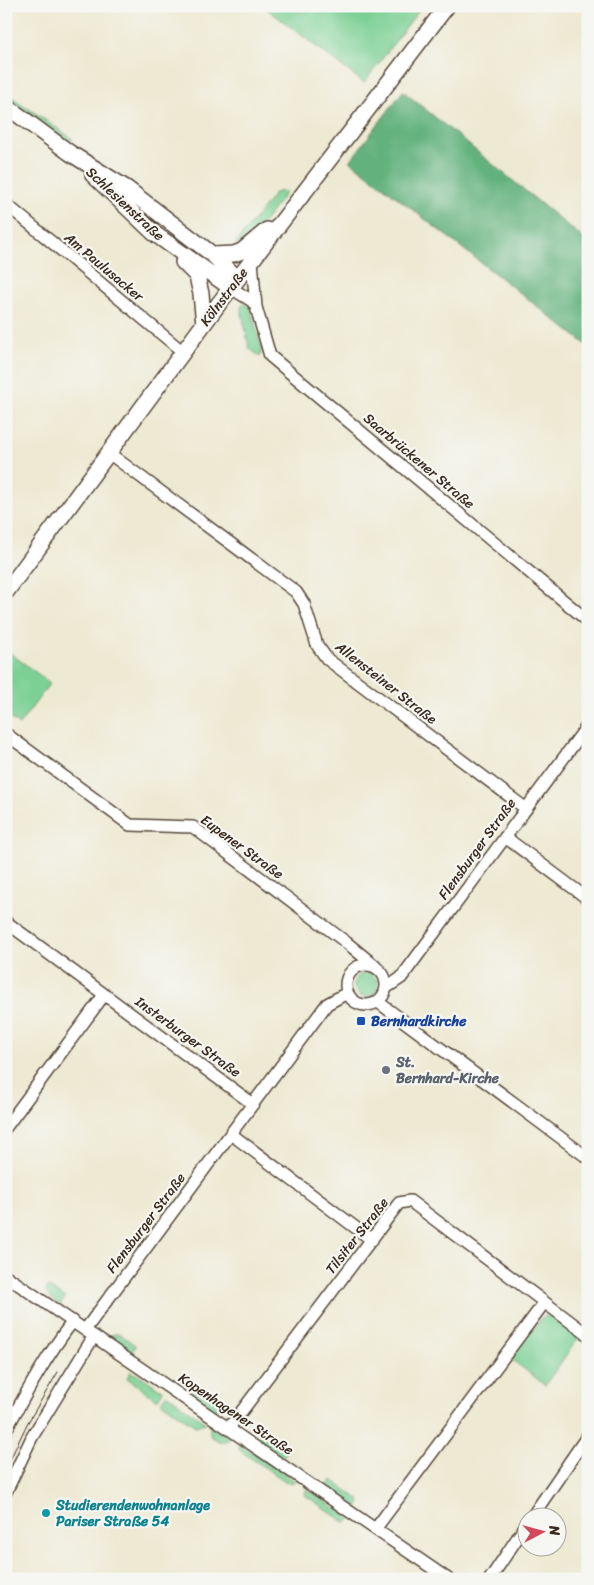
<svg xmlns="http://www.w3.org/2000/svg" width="594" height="1585" font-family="Sriracha,sans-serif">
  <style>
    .green { fill: #7bd094; stroke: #5b7d59 }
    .forest { fill: #64b27e; stroke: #506e4e }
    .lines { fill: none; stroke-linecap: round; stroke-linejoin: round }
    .street-casing { stroke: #564739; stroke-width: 14 }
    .secondary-casing { stroke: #564739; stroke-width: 18 }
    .street { stroke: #fff; stroke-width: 11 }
    .secondary { stroke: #fff; stroke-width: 15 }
    .tram { stroke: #3b2a1e; stroke-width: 1 }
    .transit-dot { fill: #1a4fb4; stroke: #f6f6f2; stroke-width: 2 }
    .worship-dot { fill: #6b7280; stroke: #f6f6f2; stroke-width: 2 }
    .culture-dot { fill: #0f9aa8; stroke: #f6f6f2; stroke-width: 2 }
    .labels { text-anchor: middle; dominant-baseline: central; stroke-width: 4.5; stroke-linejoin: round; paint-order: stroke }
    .street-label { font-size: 14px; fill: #3b2a1e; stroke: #f6f6f2 }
    .transit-label { font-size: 14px; font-weight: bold; fill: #164399; stroke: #f6f6f2; text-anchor: start }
    .worship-label { font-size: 14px; font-weight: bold; fill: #5b616d; stroke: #f6f6f2; text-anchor: start }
    .culture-label { font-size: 14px; font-weight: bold; fill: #0d838f; stroke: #f6f6f2; text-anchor: start }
  </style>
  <rect width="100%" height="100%" fill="#f6f6f2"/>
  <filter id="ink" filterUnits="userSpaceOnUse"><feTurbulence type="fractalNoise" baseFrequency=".02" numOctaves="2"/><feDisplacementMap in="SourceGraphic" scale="10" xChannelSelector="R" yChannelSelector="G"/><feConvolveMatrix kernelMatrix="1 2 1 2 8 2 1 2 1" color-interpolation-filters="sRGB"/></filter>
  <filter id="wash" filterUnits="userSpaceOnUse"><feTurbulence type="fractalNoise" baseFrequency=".0096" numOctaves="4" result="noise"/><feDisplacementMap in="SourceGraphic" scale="20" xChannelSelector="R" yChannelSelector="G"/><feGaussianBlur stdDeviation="1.12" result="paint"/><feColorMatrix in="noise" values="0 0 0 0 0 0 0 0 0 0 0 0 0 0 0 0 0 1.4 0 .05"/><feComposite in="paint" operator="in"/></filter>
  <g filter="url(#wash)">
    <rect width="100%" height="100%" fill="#ede9d2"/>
    <path class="green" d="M263,6H422L364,83Z
      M6,93L73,139L70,142L6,97Z
      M281,191L286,192C272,211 259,233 237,245L236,243L275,193Z
      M243,303L250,307L262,349L260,357L249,348L241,308Z
      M6,650L50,683L19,725L6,715Z
      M354 985a12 12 0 1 1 24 0a12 12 0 1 1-24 0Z
      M48,1287L65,1298L60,1306L50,1298L45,1291Z
      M546,1316H551L579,1337L545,1385L511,1359L541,1318Z
      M113,1334H120L136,1346L131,1353L108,1338Z
      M130,1372L141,1376L163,1391L157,1400L127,1378Z
      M190,1383L215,1401L217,1408L215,1411L185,1391Z
      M167,1394L206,1423L195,1426L161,1402Z
      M210,1427H211L231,1438L222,1443L210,1436Z
      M259,1434L266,1435L288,1450L283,1457L255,1438Z
      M238,1442L295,1481L292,1484L288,1483L239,1450Z
      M332,1480L359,1499L360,1503L357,1508L326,1487Z
      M306,1488L351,1519L346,1522H344L305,1495Z"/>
    <path class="forest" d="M403,91L588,242V346L350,161Z"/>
  </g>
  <g filter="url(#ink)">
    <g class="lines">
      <defs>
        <path id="street" d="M6,204L183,352
          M252,261L256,307L270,356L588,621
          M231,288L252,301L256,307
          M110,454L296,592L304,604L317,645L327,659L525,808
          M6,734L130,825L193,827L347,943L375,966
          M505,837L588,899
          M6,922L253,1104
          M346 985a20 20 0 1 1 40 0a20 20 0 1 1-40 0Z
          M386,988L401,978L588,725
          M378,1002L588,1158
          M6,1127L104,995
          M231,1134L372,1240
          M6,1276L448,1579
          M85,1330L327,1004L347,993
          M229,1428L399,1203L410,1201L588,1335
          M6,1430C26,1393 47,1355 73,1321
          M6,1492L32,1437L94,1336
          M531,1518L588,1435
          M376,1528L544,1303
          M490,1579L526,1525"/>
        <path id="secondary" d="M6,106L70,153L126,188L213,255L238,279
          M93,175L155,234L231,288
          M213,255L234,254L242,251L267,230
          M183,262L197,276L201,294L204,324
          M6,592L220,302L447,6"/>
      </defs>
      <use href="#street" class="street-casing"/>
      <use href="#secondary" class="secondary-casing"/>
      <use href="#street" class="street"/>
      <use href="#secondary" class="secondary"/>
      <path class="tram" d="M6,1468L27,1424L58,1372"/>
    </g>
  </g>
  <rect class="transit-dot" x="356" y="1016" width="10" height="10" rx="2.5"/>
  <circle class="worship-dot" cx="386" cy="1070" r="5"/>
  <circle class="culture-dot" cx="46" cy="1513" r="5"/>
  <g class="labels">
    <g class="street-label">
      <text transform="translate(125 204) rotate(43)">Schlesienstraße</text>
      <text transform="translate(104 267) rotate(40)">Am Paulusacker</text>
      <text transform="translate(224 297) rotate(-53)">Kölnstraße</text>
      <text transform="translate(419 461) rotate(40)">Saarbrückener Straße</text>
      <text transform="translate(386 683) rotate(38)">Allensteiner Straße</text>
      <text transform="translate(242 847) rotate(36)">Eupener Straße</text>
      <text transform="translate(477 849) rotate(-54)">Flensburger Straße</text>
      <text transform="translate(188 1037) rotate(36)">Insterburger Straße</text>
      <text transform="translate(146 1223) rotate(-53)">Flensburger Straße</text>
      <text transform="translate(357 1236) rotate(-52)">Tilsiter Straße</text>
      <text transform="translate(236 1414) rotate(34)">Kopenhagener Straße</text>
    </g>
    <g class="transit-label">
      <text x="371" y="1021">Bernhardkirche</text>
    </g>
    <g class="worship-label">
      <text x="396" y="1062">St.<tspan x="396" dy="16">Bernhard-Kirche</tspan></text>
    </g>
    <g class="culture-label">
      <text x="56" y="1505">Studierendenwohnanlage<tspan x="56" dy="16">Pariser Straße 54</tspan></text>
    </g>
  </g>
  <rect width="594" height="1585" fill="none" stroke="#f6f6f2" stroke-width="25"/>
  <g transform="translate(542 1532) rotate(84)"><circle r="24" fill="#f6f6f2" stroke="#aba49d"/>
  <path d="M0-4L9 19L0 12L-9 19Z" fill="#d1495b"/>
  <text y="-8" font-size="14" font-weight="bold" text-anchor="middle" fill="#3b2a1e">N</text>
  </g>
</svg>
